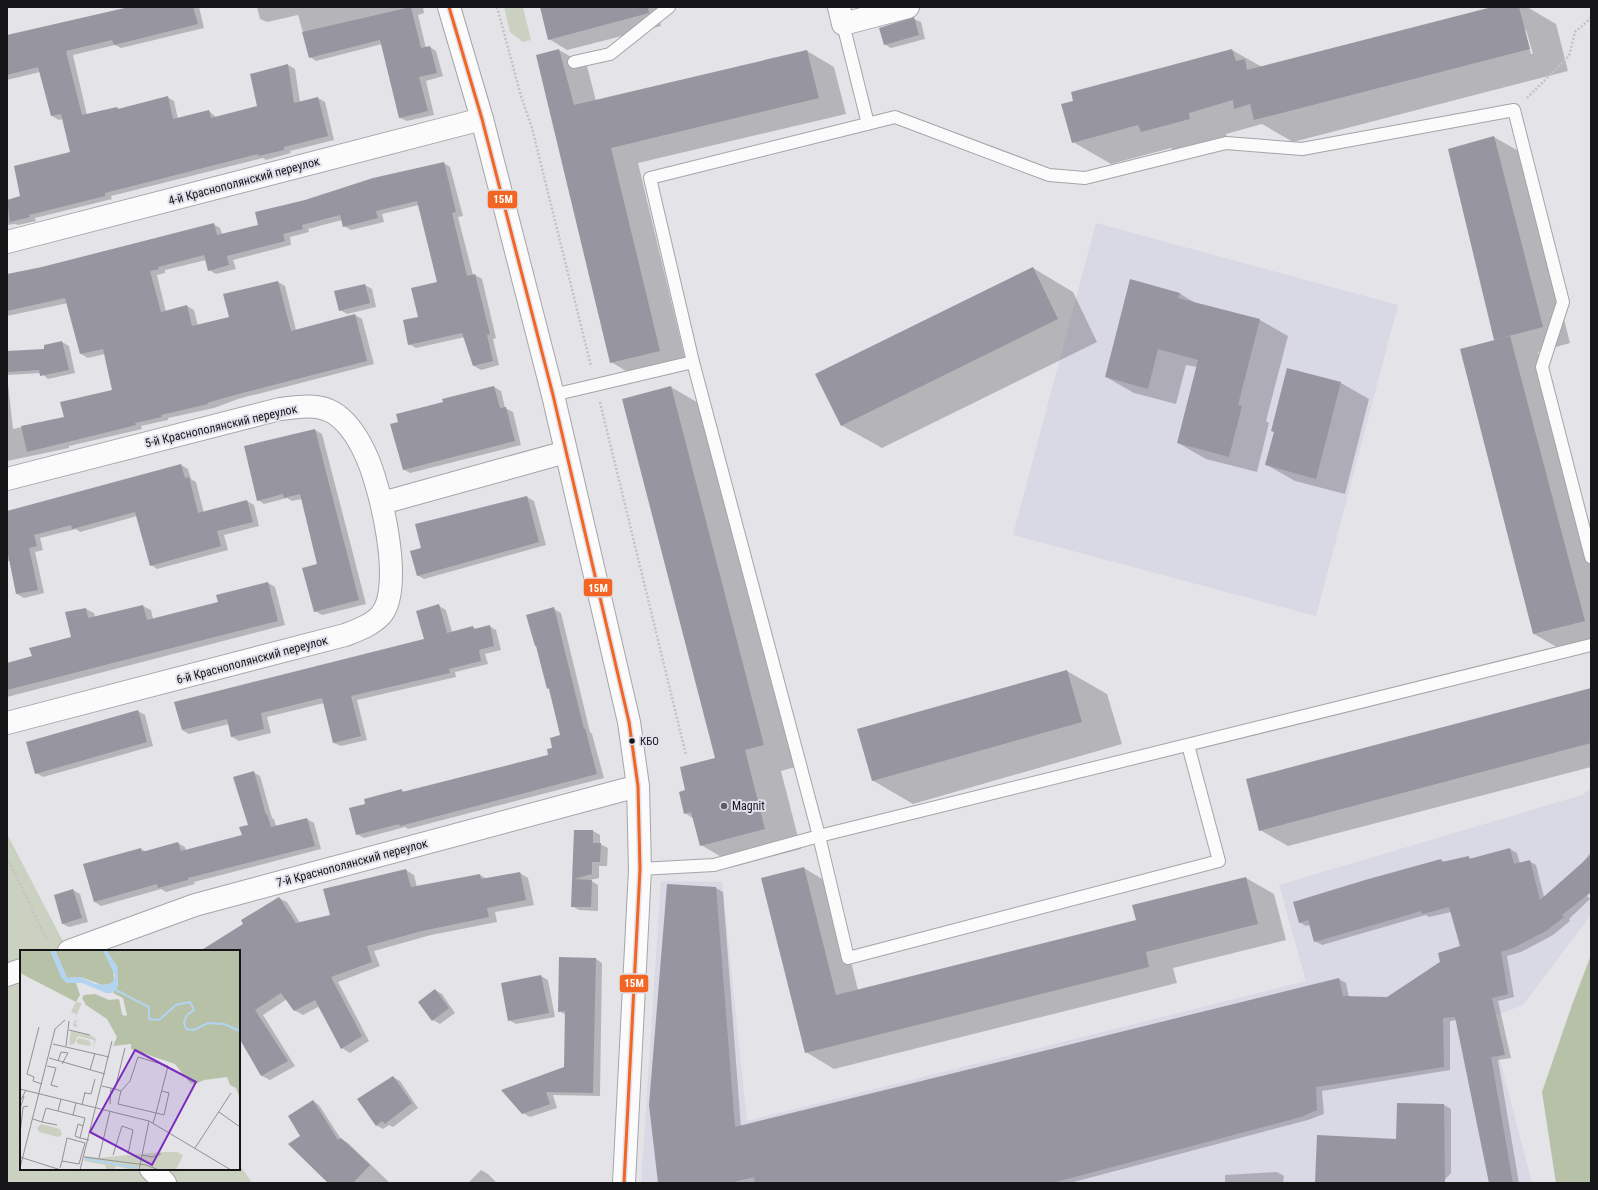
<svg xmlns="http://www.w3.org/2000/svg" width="1598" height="1190" font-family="'Roboto Condensed',sans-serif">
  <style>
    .built { fill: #d9d8e5 }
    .green { fill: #cad1c1 }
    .forest { fill: #b7c1a7 }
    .shadow { fill: #0003; fill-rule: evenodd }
    .building { fill: #9796a0 }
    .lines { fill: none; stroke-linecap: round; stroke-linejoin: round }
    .lane-casing { stroke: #a5a5a9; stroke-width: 14 }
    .street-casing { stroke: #a5a5a9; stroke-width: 24 }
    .secondary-casing { stroke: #a5a5a9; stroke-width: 24 }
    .path { stroke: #c3c3c5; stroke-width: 2.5; stroke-dasharray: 2 2; stroke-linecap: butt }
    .lane { stroke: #fbfbfc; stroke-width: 12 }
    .street { stroke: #fbfbfc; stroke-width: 22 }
    .secondary { stroke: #fbfbfc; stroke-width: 22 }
    .bus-1-casing { stroke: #e1e0eb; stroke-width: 6 }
    .bus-1 { stroke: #f26522; stroke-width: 3 }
    .bus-dot { fill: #151518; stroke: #e1e0eb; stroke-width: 1.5 }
    .poi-dot { fill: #5d5d61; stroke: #e1e0eb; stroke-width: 1.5 }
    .labels { text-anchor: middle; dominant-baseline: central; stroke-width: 4; stroke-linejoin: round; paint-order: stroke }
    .bus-label { font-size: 11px; fill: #151518; stroke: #e1e0eb; text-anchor: start }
    .street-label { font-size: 12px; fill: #151518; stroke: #e1e0eb }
    .poi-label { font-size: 12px; fill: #151518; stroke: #e1e0eb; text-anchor: start }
    .inset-river { fill: none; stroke: #b2d4f0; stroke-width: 2 }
    .inset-road { fill: none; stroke: #919195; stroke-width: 1 }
    .view { fill: #7b2cbf; fill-opacity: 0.15; stroke: #7b2cbf; stroke-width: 2 }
    .inset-edge { fill: none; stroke: #151518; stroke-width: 2 }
    .line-badge { stroke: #e1e0eb; stroke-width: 1.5 }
    .badge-label { font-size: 11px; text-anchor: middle; font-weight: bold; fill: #fff }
  </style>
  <rect width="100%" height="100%" fill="#e3e3e8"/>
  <path class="built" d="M1096,223L1398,305L1316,616L1013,535Z
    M1591,789V915L1523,1005L1489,1018L1532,1183H641L661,881L722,882L747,1121L1306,981L1279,885L1582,795Z"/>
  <path class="green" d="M504,7H523L531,40L523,42L510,32Z
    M7,834L68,951H21V1169H239V1164L252,1183H7Z"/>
  <path class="forest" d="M1591,955V1183H1556L1542,1092L1572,1005Z"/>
  <path class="shadow" d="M134,7H199L204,28L121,48L115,45L73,55L87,115L117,108L120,109L167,97L174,101L178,119L209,111L216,117L259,107L288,65L295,69L300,102L318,98L325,102L334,140L290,151L291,153L266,160L263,158L111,196L112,199L35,218L36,221L18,225L15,224L7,225V201L22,197L72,153L63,119L59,120L52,116L40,72L7,80V37Z
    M257,7H423L424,13L418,15L426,48L430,47L436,51L443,76L426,81L434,115L407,121L400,118L382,44L316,61L310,57L298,15L267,22L260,19Z
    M541,7H656L661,26L567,50L549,39Z
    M1496,7H1527L1556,24L1568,71L1293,142L1262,124L1226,134L1228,141L1180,154L1171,148L1111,164L1073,142L1232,50L1262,67ZM1524,30H1526L1533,54H1531Z
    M914,19L921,22L925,39L891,48L884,44Z
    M559,50L587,66L596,101L807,51L834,67L846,114L638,163L687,367L638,378L611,362Z
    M1494,137L1522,153L1570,343L1538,352L1591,553V642L1562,650L1534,634L1497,341L1495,339Z
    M444,163L450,167L463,216L458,217L473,275H475L482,279L496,338L493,339L499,365L481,370L474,366L465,337L416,348L409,344L419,318L438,283L419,205L382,214L384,222L351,230L344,226L342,220L308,229L309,232L290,237L291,245L233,260L236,269L216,274L209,270L206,260L165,270V273L157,275L166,312L187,306L194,310L198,326L230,318L278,282L285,286L296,330L355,315L362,319L374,364L238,399L214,408L168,418V420L141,426L142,429L69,446V448L7,461V352L46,350L62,342L69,346L75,373L48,379L41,373L7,375L13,429L65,418L114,390L105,354L88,358L81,354L68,303L7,316V276L213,224L220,228L222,234L259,225L305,201Z
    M1033,268L1073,292L1097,342L882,448L841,425Z
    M365,285L372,289L376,307L347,314L340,310Z
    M1179,293L1197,304L1260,320L1288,336L1266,421L1269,423L1257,472L1206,459L1178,443L1197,367L1186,365L1176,404L1134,393L1106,377Z
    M1341,383L1369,399L1345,494L1295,481L1267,465L1275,432Z
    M494,387L501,391L505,408L513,412L521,445L410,473L403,469L444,403Z
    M671,387L707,408L799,766L781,771L801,849L737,866L701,845L694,819L685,813L686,791L716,759Z
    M315,430L322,434L366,604L322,615L315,611L318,565L302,499L292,501L287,498L264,504L258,500Z
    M181,465L188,469L191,479L196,482L204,513L247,501L254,505L259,526L224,535L228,550L157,569L151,565L137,516L80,532L76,529L40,538L43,550L35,552L44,593L24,598L17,594L10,561H7V512Z
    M527,497L534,501L546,545L424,579L417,575L422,549Z
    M268,583L275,587L285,625L7,697V664L33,657L72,638L86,609L94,613L95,617L143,606L151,610L153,619L219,603Z
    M439,606L446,610L452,632L473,627L477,630L489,626L496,630L501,650L485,654L488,664L455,672L456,677L357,700L367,740L341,746L334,743L324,703L267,717L271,733L239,741L232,737L229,724L189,734L182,730L425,640Z
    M554,609L561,613L590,732L592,734L604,778L408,829L405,827L364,838L357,834L367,805L401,790L405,792L549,755L561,736L538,647Z
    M1067,671L1107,694L1122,744L913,804L872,780Z
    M1591,689V767L1288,846L1260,830Z
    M138,711L145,715L153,746L43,777L36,773Z
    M253,772L260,776L272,818L274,819L276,826L307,819L314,823L321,849L194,882L195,884L166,892L161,889L101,906L95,902L141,849L147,852L178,843L185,847L186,851L243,836L249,826Z
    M575,831H593L600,835V844L608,848L607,866H599V878L590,880L598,885V911L579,910L572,906Z
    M1510,849L1517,853L1520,864L1529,861L1536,865L1544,897L1580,866L1591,852V892L1587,896L1590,899L1569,919L1570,921L1553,935L1521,952L1507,956L1514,997L1498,1001L1511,1058L1498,1060L1519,1183H1490L1457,1020L1450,1021V1070L1322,1091L1324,1114L1308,1120L1070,1183H659L716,888L723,892L741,1127L1339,979L1346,983L1349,997L1387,998L1462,947L1451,912L1429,917L1426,915L1415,918L1322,945L1315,941L1310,925L1306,926L1299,922L1441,860L1445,862L1468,857L1472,859Z
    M804,868L832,885L858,990L1137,921L1246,878L1274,894L1286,940L1173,968L1177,983L834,1069L806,1052Z
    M406,870L414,875L417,887L480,875L487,879L520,873L528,878L534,905L495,912L497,922L431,935L374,951L380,966L338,982L369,1041L350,1053L342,1048L320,1006L303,1015L294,1010L287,999L263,1015L295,1066L270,1080L262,1076L239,1036V951H201L245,925L279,898L287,902L300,923L331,916Z
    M73,890L80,894L88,922L69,927L63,924Z
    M596,959L602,963L600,1096L553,1095L557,1108L530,1117L523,1113L565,1067L566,1015L559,1011Z
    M541,976L548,980L555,1017L516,1024L509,1020Z
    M435,990L442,994L455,1013L440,1024L433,1020Z
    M393,1077L400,1081L418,1108L393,1127L389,1125L383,1129L376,1125Z
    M313,1101L319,1105L341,1139L348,1143L390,1183H330L302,1136Z
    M1444,1105L1451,1109V1173L1442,1183H1316L1397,1140Z
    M481,1170L488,1174L497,1183H468Z
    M1277,1172L1284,1176L1283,1183H1225V1175Z"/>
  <path class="building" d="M129,7H193L198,24L114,45L112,40L66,51L82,115L117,107L118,109L168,96L173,119L209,110L211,118L257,106L250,74L288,64L294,103L318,97L328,136L284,147V150L258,156V154L105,193V196L29,215L30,217L10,222L7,200L20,196L14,166L70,152L61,114L51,116L38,67L7,75V35Z
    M411,7L421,48L430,46L437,73L419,77L428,111L399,118L380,40L309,58L302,32Z
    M540,7H648L649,13L548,40Z
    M1492,7H1519L1530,49L1254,120L1250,104L1234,109L1233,100L1189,113L1190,119L1141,132L1138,125L1072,143L1061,104L1073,101L1071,92L1232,49L1236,61L1245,59L1247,70Z
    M914,17L919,35L884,45L879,28Z
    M559,49L574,105L807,50L819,98L611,148L660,351L610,363L536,55Z
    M1494,136L1543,327L1494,340L1448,149Z
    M444,162L456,212L452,213L467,276L475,274L490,334L487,335L493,361L473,366L462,333L408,345L403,320L418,317L411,288L437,282L417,201L376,211L378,218L343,227L340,215L302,225L303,229L283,234L285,241L227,256L229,265L208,271L204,255L158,267L159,269L150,271L161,312L187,305L192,326L229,317L223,294L278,281L291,331L355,314L367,361L231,396L207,403L208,404L161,415L162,417L135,423L136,425L27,452L21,426L64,417L60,402L112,390L103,349L80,354L65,298L7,311V274L42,267L214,223L217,235L258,225L255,212L305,200L373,178Z
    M1033,267L1058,319L841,426L815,374Z
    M1130,279L1180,293L1178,298L1260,319L1238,405L1242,406L1229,457L1177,443L1198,360L1158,349L1148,389L1105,377Z
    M365,284L370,303L339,311L334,291Z
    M1510,336L1585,621L1533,634L1460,349Z
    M62,341L69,370L40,376L39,370L7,372V351L44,349V345Z
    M1287,368L1341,382L1316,479L1265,465L1274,432L1271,431Z
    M494,386L500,408L506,407L515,441L403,470L390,424L398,422L396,414L443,402L442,399Z
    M671,386L764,745L745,750L765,829L700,846L691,812L684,814L679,792L685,790L680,767L715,758L622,399Z
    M315,429L359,600L314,612L302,568L317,564L300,494L284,498L283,494L257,501L244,446Z
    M181,464L185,478L189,477L198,513L247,500L253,522L217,531L221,546L150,566L135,512L72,529L71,525L34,535L37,546L29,548L38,590L16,594L7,549V511Z
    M527,496L539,542L417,576L410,551L421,548L415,524Z
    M268,582L278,621L7,690V663L32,656L29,648L71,637L65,612L86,608L88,618L143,605L147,620L218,602L216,595Z
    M439,604L447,633L473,626L474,629L490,625L494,646L479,650L481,661L449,669L450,673L351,696L361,736L333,743L322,698L261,713L264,729L231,737L227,719L182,730L174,702L424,639L416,611Z
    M554,607L584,729L585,728L597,774L400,826L399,824L356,835L349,808L365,804L364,799L402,789V792L548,755L547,749L552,748L550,738L560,735L549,688L547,689L536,646H535L526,615Z
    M1067,670L1082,722L872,781L857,729Z
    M1591,688V743L1259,831L1246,779Z
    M138,710L147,742L35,774L26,742Z
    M254,771L266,815L267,814L271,827L307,818L315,846L188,878V880L158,888L157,884L94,902L83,864L141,848L142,852L178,842L181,851L242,835L239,827L248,825L233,777Z
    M574,830H593V843H601L600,862H592V874L574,879L592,880L591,907H571Z
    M1510,848L1514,864L1530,860L1540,900L1591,855V892L1562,915L1564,917L1546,931L1513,948L1501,952L1508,994L1492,998L1505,1055L1491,1057L1513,1183H1489L1455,1017L1443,1018L1444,1067L1316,1087L1317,1110L1301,1117L1052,1183H755L754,1177L729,1183H658L649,1105L667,884L716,887L735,1127L1339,978L1343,996L1387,997L1440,962L1438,953L1460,946L1449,907L1422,914L1421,911L1408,915L1314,942L1308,920L1299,923L1293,902L1365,880L1441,859L1442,862L1469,856V859Z
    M804,867L836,995L1136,920L1132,905L1246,877L1258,924L1146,952L1149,967L805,1053L761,878Z
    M406,869L411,887L480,874L481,879L520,872L526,900L487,908L489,917L422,931L367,946L372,962L331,977L362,1036L341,1049L315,1000L294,1011L281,993L255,1010L288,1061L261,1076L239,1038V951H200L243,924L241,920L279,897L296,923L330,915L323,889Z
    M73,889L82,918L62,924L54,895Z
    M559,957L596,958L593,1093L546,1092L550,1104L522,1114L501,1090L564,1067L565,1011L558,1012Z
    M541,975L549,1013L508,1021L501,983Z
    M435,989L449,1008L432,1021L418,1002Z
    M393,1076L412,1103L385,1124L382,1121L376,1126L357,1099Z
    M313,1100L338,1140L341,1138L370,1165L353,1183H328L288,1144L300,1136L288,1116Z
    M1397,1103L1444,1104L1445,1183H1315L1317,1135L1396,1139Z"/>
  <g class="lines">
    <defs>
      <path id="lane" d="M843,24L868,124
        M574,62L610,54L669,7
        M553,395L693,362
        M1591,557L1542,367L1563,302L1514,110L1302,149L1226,143L1085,178L1049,175L895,117L650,178L693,362L819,836L1591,645
        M640,869L714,865L819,836L848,958L1219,861L1188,745"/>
      <path id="street" d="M839,7L843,24L908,7
        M7,242L482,119
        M7,479L280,409C298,407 317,403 334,413C348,422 358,438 365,453C380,484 405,587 381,615C372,625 358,630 345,635L7,723
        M382,503L566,452
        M69,951L195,905L638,786
        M7,975L21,970
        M151,1169L165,1183"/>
      <path id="secondary" d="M449,7L482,119L553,395L629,722L638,786L640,869L624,1183"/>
    </defs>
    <use href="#lane" class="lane-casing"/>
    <use href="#street" class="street-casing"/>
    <use href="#secondary" class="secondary-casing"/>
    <path class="path" d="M497,7L521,96L532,128L591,366
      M1527,98L1569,56L1575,32L1591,18
      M600,402L686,755
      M7,858L47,940"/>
    <use href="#lane" class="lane"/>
    <use href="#street" class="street"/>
    <use href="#secondary" class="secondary"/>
    <defs>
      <path id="bus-1" d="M449,7L482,119L553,395L629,722L638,786L640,869L624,1183"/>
    </defs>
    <use href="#bus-1" class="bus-1-casing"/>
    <use href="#bus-1" class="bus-1"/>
  </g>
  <circle class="bus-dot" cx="632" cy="741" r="3.5"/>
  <circle class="poi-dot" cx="724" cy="806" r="4"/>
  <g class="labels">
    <g class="bus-label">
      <text x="640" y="741">КБО</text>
    </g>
    <g class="street-label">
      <text transform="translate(244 181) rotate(-15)">4-й Краснополянский переулок</text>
      <text transform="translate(221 426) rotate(-13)">5-й Краснополянский переулок</text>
      <text transform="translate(252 660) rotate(-15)">6-й Краснополянский переулок</text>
      <text transform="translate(352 863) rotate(-15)">7-й Краснополянский переулок</text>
    </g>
    <g class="poi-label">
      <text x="732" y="806">Magnit</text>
    </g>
  </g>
  <g transform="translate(20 950)">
    <rect width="220" height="220" fill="#e3e3e8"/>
    <path d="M56,52L62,53L54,70L59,71L55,72L58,77L53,76L52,80L56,64L51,62ZM51,81L72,86L76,89L73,99L74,90L58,86L54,94L49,95ZM59,88L70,91L71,96L58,94L56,91ZM21,174L40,179L42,185L38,187L19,182L17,178ZM140,202H157L163,205L156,220H113L96,216L94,220H87L85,215L64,211L66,206L78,208Z" fill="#cad1c1"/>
    <path d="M0,0H30L43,29L47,33H56L60,45L56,52L0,23ZM35,0H83L93,21L94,30L91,34L82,35L61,27L47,28ZM86,0H220V149L216,138L210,135L207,127L184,130L175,134L170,133L155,114L111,99V94L93,96L97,87L87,69L66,55L62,48L64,45L75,44L89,50L99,49L102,64L104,66L107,65L103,48L93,43L98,36L97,16Z" fill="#b7c1a7"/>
    <path d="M30,0H35L47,28L61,27L75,34L86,35L93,32L95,26L83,0H86L97,16L98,36L92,43H86L62,33H47L41,27Z" fill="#b2d4f0"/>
    <path class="inset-river" d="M94,39L129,57V69L139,70L156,55L170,52L174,60L167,65L164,72L166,79L174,80L188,73L204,74L220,81M66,209L118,218"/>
    <path class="inset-road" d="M19,77L7,124L14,127L13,131L22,134M49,80L70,85M33,94L89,107M46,96L49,71M29,108L85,124M38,111L41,102L48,103L42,114M27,116L36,118L31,135L38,137M70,120L75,103M82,136L95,139L105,98M0,139L129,171L211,220M95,139L101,141L98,154L136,163L148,116L118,107L110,131L101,141M65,143L71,144L75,129M0,151L6,140M90,154L91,138M62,155L65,142M0,159L4,146M38,161L41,149M199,162L220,177M53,165L56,153M13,169L22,172L26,158L65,168L60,188L69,190M22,172L37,175M133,173L136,163L144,165L149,143L142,141M0,185L3,157L8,156M60,188L55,186L58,174L63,176M175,198L211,143M93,205L102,176L113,180L108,204M122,205L132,207L141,204M0,207L41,220M64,207L126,215L139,220M79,208L90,161M0,218L35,79L45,70M40,218L42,211L59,214L65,193L47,188L42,211M60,220L92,91M119,220L129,171"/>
    <path class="view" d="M115,100L176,132L132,215L70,182Z"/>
    <rect width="220" height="220" class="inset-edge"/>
  </g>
  <g class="line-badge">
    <rect x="487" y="190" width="31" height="19" rx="4" fill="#f26522"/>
    <rect x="583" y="578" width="30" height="19" rx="4" fill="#f26522"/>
    <rect x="619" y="974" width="30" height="19" rx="4" fill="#f26522"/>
  </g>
  <g class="badge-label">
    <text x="503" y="203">15М</text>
    <text x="598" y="592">15М</text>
    <text x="634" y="987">15М</text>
  </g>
  <rect width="1598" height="1190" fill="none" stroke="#151518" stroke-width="16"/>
</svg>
